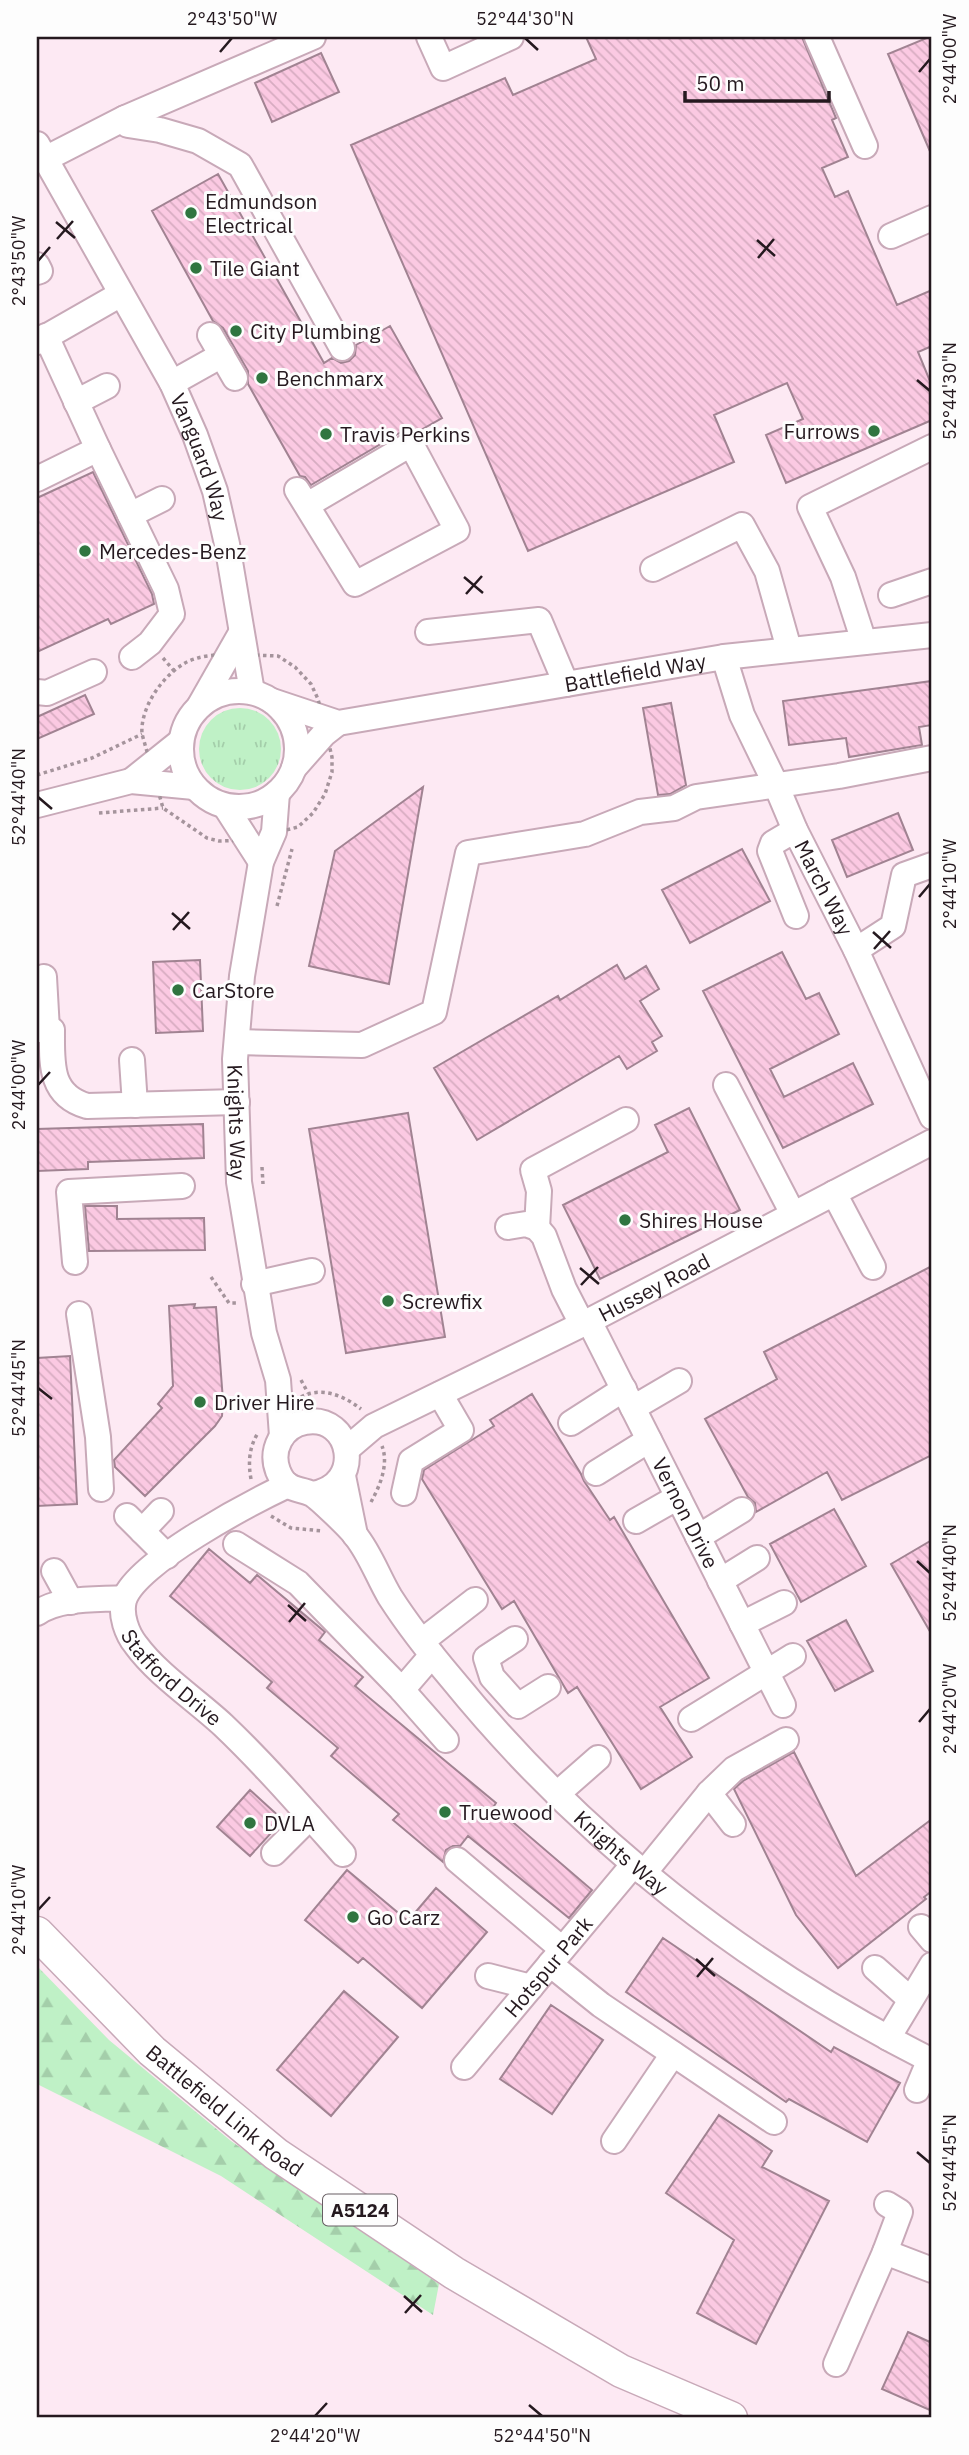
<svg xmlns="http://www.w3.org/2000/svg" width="969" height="2455" font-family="'IBM Plex Sans',sans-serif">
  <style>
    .grass { fill: url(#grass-tufts) }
    .forest { fill: url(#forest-firs) }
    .building { fill: url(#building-back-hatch); stroke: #a18392; stroke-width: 2 }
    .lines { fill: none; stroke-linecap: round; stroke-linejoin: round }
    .minor-casing { stroke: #c8a9b8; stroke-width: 28 }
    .major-casing { stroke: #c8a9b8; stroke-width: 35 }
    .path { stroke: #a5949c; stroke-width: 3.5; stroke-dasharray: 3.5 3.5; stroke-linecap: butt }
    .minor { stroke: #fff; stroke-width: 24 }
    .major { stroke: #fff; stroke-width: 32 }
    .ticks { fill: none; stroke: #25191f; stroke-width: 2.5 }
    .poi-dot { fill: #307540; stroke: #fdfdfd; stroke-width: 2.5 }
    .labels { text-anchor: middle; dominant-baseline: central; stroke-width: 6; stroke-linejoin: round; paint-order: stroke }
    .shield { fill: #fdfdfd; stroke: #665d62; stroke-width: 2 }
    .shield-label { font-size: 19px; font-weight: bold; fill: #25191f }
    .poi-label { font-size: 21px; fill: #25191f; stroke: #fdfdfd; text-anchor: start }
    .street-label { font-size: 21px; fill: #25191f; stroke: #fdfdfd }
    .neatline { fill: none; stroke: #25191f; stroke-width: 2.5 }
    .ticks-label { font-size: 18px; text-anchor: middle; fill: #25191f }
  </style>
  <defs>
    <pattern id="grass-tufts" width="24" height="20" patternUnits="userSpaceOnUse" patternTransform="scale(1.75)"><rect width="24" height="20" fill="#bff1c6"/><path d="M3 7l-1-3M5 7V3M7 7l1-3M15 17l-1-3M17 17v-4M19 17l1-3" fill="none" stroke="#a4ceaa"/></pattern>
    <pattern id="forest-firs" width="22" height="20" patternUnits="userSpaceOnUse" patternTransform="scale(1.75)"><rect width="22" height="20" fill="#bff1c6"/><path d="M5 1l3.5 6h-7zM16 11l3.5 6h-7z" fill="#a4ceaa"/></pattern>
    <pattern id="building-back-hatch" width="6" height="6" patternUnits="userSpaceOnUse" patternTransform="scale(1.75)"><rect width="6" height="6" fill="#fbc9e2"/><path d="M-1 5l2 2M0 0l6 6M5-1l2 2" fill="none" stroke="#d7acc1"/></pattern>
  </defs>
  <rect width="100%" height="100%" fill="#fde9f3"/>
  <path class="grass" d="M199 749a41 41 0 1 1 82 0a41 41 0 1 1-82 0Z"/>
  <path class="forest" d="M37,1966L109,2040L231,2141L439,2284L433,2315L221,2176L37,2084Z"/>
  <path class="building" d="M586,37H802L836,118L832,120L848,157L822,168L835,197L848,191L897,305L932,290V346L918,352L932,386V420L786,483L766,435L803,419L787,383L714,415L734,462L528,551L351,145L505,78L513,95L596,59Z
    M929,37L932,45V156L888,54Z
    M321,53L339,92L272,122L255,83Z
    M218,174L324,363L332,358L341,363L349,361L355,355L356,345L390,326L442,418L419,431L412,429L403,431L311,485L305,477L300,476L248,384V371L223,328L213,321L152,211Z
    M93,472L152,594L154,604L111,624L108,619L37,652V498Z
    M932,681V725L919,727L922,745L849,757L846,738L789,745L783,701Z
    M85,695L94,714L37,739V717Z
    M671,703L686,785L670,794L658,795L643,708Z
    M423,787L389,984L309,966L335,851Z
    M898,813L913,850L847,877L832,840Z
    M742,849L770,901L690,943L662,890Z
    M782,952L806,999L819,993L839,1034L770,1069L784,1097L853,1063L873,1104L783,1148L703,991Z
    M200,960L203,1031L156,1033L153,962Z
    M617,965L625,979L646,966L659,989L640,1001L662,1036L652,1042L657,1051L627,1069L619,1056L477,1140L434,1068L558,996L560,1000Z
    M689,1108L740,1210L600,1279L563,1205L668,1152L655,1125Z
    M408,1113L445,1337L346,1353L309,1129Z
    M203,1124L204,1158L88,1162V1169L37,1171V1129Z
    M85,1206H117V1219L204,1218L205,1250L89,1251Z
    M932,1266V1455L842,1500L827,1472L756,1512L755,1503L748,1497L705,1419L777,1379L764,1352Z
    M195,1304L194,1308L216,1307L223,1401L222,1416L215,1426L145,1496L115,1467L114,1460L162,1408L158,1404L173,1386L169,1306Z
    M70,1356L77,1504L37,1506V1358Z
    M532,1394L581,1474L584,1481L610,1520L614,1517L709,1678L660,1707L692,1757L641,1789L577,1687L568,1693L514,1601L502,1609L422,1479L424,1470L494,1426L490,1420Z
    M834,1509L866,1566L801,1602L770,1544Z
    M932,1540V1635L891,1564Z
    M209,1549L250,1583L257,1575L325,1632L319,1640L363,1677L355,1686L496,1803L494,1806L592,1890L569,1918L468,1836L460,1846H453L446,1850L443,1862L393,1820L399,1814L331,1756L338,1748L267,1688L272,1682L170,1596Z
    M846,1620L873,1671L835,1691L807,1641Z
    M794,1752L856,1876L932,1819V1891L924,1897L926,1899L838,1968L796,1915L734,1789L743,1781Z
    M250,1790L283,1820L250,1856L217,1827Z
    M347,1870L408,1921L436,1888L487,1932L422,2008L363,1958L358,1963L305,1920Z
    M663,1938L831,2052L834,2047L900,2083L867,2142L789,2099L786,2102L626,1992Z
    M344,1991L398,2037L331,2116L277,2070Z
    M551,2005L603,2040L552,2114L500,2079Z
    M719,2115L772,2151L762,2167L829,2201L756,2344L697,2313L734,2240L666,2193Z
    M908,2332L932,2343V2411L882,2389Z"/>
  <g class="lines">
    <defs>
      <g id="minor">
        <path d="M429,37L443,68L511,37"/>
        <path d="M817,37L865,146"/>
        <path d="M125,118L128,125L160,130L198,141L240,165L342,348"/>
        <path id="s1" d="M37,144L172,383L195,435L215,491L227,544L252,692"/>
        <path d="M45,159L125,118L313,37"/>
        <path d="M891,236L932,218"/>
        <path d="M37,265L40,271L37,272"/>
        <path d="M210,335L235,378"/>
        <path d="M37,342L121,294"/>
        <path d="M172,383L222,355"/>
        <path d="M76,402L107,386"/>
        <path d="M98,449L166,589L172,614L150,643L132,657"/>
        <path d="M37,479L98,449L46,336"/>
        <path d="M297,490L355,584L457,530L411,444L307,505"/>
        <path d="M130,515L162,499"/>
        <path d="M653,569L742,525L767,571L789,649"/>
        <path d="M891,595L932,581"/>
        <path d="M428,632L539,620L566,684"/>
        <path d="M864,642L843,577L810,507L932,447"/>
        <path id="s2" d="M724,657L742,715L776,785L795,830L856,950L932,1117"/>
        <circle cx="239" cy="749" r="58"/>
        <path d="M37,692L47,693L94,672"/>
        <path id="s3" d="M272,701L338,723L724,657L932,635"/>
        <path d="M200,705L241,633"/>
        <path d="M294,768L324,734L338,723"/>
        <path d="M131,781L181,741"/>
        <path id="s4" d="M277,793L274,832L261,862L242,976L235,1059L239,1182L264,1333L278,1380L282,1436"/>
        <path d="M37,805L131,781L194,787"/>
        <path d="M225,806L261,862"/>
        <path d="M795,830L773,843L770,851L796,916"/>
        <path d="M856,950L893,926L904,875L932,865"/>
        <path d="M44,977L47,1030"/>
        <path d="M37,1030H52C52,1063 49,1095 87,1106L237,1102"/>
        <path d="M237,1042L362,1045L434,1012L468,853L585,834L640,812L674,808L696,797L839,776L932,758"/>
        <path d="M132,1060L135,1105"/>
        <path d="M726,1085L793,1214"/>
        <path d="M834,1193L873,1267"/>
        <path d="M508,1227L526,1224L537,1228L544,1236L564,1289L582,1324"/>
        <path d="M537,1228L539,1191L533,1170L626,1120"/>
        <path d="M75,1262L69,1192L182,1186"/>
        <path d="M254,1284L312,1271"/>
        <path d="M79,1314L98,1437L101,1489"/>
        <path id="s5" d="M589,1321L783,1705"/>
        <path d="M633,1408L679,1381"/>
        <path d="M571,1423L624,1389"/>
        <path id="s6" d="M347,1449L374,1426L589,1321L932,1142"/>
        <path d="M596,1473L649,1440"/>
        <path d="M343,1476L355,1535"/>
        <path id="s7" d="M288,1485C252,1502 135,1563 124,1600C120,1615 127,1634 136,1645C157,1674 196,1700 223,1725C265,1765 304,1810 343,1854"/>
        <path d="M404,1493L411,1461L461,1430L440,1394"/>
        <path id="s8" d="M312,1494C366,1486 352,1413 305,1422C282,1426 270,1450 278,1471C287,1493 298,1487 312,1494C319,1498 350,1528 355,1535C370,1553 378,1577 390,1597C408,1625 430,1653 452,1679C583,1840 748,1968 932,2061"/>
        <path d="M127,1516L167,1556"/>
        <path d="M636,1521L678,1497"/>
        <path d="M142,1531L161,1511"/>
        <path d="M698,1537L742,1510"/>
        <path d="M236,1544L298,1583L402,1690L432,1655"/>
        <path d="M54,1571L71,1602"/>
        <path d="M720,1581L757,1558"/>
        <path d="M37,1613C61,1597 96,1600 124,1598"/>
        <path d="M742,1624L784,1603"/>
        <path d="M515,1639L486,1658L492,1677L518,1706L548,1687"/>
        <path d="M422,1641L475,1600"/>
        <path d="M402,1690L446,1740"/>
        <path d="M691,1719L793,1656"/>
        <path d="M709,1793L733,1824"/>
        <path d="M557,1794L598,1758"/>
        <path d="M274,1853L310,1817"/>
        <path d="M457,1860L562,1949"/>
        <path d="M644,1873L709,1793L734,1769L786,1740"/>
        <path d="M921,1927L932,1940"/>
        <path d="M550,1964L601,2005L774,2122"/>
        <path d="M875,1968L910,1999"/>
        <path d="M488,1976L531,1987"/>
        <path d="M888,2038L932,1965"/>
        <path id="s9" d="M464,2067L633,1865"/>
        <path d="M917,2090L930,2059"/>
        <path d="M614,2141L673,2054"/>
        <path d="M885,2252L932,2270"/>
        <path d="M836,2364L885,2252L900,2212L887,2204"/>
      </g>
      <g id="major">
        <path id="s10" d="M37,1933L152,2051L276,2154L454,2273L621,2371L731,2418"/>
      </g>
    </defs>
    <use href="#minor" class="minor-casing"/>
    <use href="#major" class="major-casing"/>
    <path class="path" d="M228,654L278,656L295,667L311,684L318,699L332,757V772L325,794L313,813L298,827L248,840L219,841L207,838L163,808L142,734C140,708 162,676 185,663C197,656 214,655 228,654Z
      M163,658L175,672
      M37,775L92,758L142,734
      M99,813L163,808
      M277,906L292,849
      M262,1167L263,1184
      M211,1277L229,1303H238
      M301,1380L308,1393
      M301,1397C322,1386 344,1396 361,1409
      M251,1479C248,1463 249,1447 258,1433
      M371,1502C380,1486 389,1464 382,1446
      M271,1516L291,1528L323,1531"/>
    <use href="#minor" class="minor"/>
    <use href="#major" class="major"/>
  </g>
  <path class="ticks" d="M525,38L538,50M220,52L232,38M919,72L930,59M56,222L75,238M57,239L73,221M757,240L775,256M758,258L774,239M38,261L50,247M917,380L930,391M464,577L483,593M466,594L482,576M38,797L52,809M919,897L930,884M172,913L190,929M173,930L189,912M873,932L891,948M874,949L890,931M38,1085L50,1072M580,1268L599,1284M581,1285L598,1267M38,1388L52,1399M917,1561L930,1573M288,1605L306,1621M289,1622L305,1603M919,1722L930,1709M38,1910L50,1897M696,1959L715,1976M697,1977L713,1958M917,2152L930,2163M404,2296L422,2312M405,2313L421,2295M529,2405L542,2416M315,2416L327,2403"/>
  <g class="poi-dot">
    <circle cx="191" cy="213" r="7"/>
    <circle cx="196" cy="268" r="7"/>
    <circle cx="236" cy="331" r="7"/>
    <circle cx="262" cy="378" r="7"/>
    <circle cx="874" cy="431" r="7"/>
    <circle cx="326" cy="434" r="7"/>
    <circle cx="85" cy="551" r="7"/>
    <circle cx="178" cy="990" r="7"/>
    <circle cx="625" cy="1220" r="7"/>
    <circle cx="388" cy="1301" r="7"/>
    <circle cx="200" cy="1402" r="7"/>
    <circle cx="445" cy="1812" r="7"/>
    <circle cx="250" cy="1823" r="7"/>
    <circle cx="353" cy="1917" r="7"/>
  </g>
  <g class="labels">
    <rect class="shield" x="323" y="2194.5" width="74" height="31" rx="5"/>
    <g class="shield-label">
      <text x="360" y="2210">A5124</text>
    </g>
    <g class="poi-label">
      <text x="205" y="201">Edmundson<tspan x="205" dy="24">Electrical</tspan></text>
      <text x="210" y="268">Tile Giant</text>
      <text x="250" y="331">City Plumbing</text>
      <text x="276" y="378">Benchmarx</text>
      <text x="860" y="431" text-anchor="end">Furrows</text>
      <text x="340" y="434">Travis Perkins</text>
      <text x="99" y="551">Mercedes-Benz</text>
      <text x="192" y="990">CarStore</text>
      <text x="639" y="1220">Shires House</text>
      <text x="402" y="1301">Screwfix</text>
      <text x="214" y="1402">Driver Hire</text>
      <text x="459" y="1812">Truewood</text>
      <text x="264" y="1823">DVLA</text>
      <text x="367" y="1917">Go Carz</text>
    </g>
    <g class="street-label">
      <text stroke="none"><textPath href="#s1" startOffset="354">Vanguard Way</textPath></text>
      <text stroke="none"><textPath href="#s3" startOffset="371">Battlefield Way</textPath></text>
      <text stroke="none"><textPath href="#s2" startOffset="252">March Way</textPath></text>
      <text stroke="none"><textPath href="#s4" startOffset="334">Knights Way</textPath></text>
      <text stroke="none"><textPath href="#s6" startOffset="348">Hussey Road</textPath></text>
      <text stroke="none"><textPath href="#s5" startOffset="215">Vernon Drive</textPath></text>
      <text stroke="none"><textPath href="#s7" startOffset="299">Stafford Drive</textPath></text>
      <text stroke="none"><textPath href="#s8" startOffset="702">Knights Way</textPath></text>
      <text stroke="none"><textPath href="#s9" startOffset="131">Hotspur Park</textPath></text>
      <text stroke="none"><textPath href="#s10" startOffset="259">Battlefield Link Road</textPath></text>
    </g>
  </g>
  <rect width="969" height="2455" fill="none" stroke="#fdfdfd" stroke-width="77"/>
  <path d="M685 91v10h144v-10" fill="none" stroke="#25191f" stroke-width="3.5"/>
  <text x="696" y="91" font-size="21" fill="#25191f" stroke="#fdfdfd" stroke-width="5" paint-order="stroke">50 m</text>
  <rect x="38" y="38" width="892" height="2378" class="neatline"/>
  <g class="ticks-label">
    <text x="232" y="25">2°43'50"W</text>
    <text x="525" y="25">52°44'30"N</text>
    <text transform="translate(950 59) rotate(-90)" y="6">2°44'00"W</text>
    <text transform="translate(19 261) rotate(-90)" y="6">2°43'50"W</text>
    <text transform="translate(950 391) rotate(-90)" y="6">52°44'30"N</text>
    <text transform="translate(19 797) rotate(-90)" y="6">52°44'40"N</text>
    <text transform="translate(950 884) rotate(-90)" y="6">2°44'10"W</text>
    <text transform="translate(19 1085) rotate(-90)" y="6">2°44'00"W</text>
    <text transform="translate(19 1388) rotate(-90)" y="6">52°44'45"N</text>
    <text transform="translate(950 1573) rotate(-90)" y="6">52°44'40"N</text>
    <text transform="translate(950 1709) rotate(-90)" y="6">2°44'20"W</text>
    <text transform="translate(19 1910) rotate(-90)" y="6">2°44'10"W</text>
    <text transform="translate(950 2163) rotate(-90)" y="6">52°44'45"N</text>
    <text x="315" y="2442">2°44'20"W</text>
    <text x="542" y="2442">52°44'50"N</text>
  </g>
</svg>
